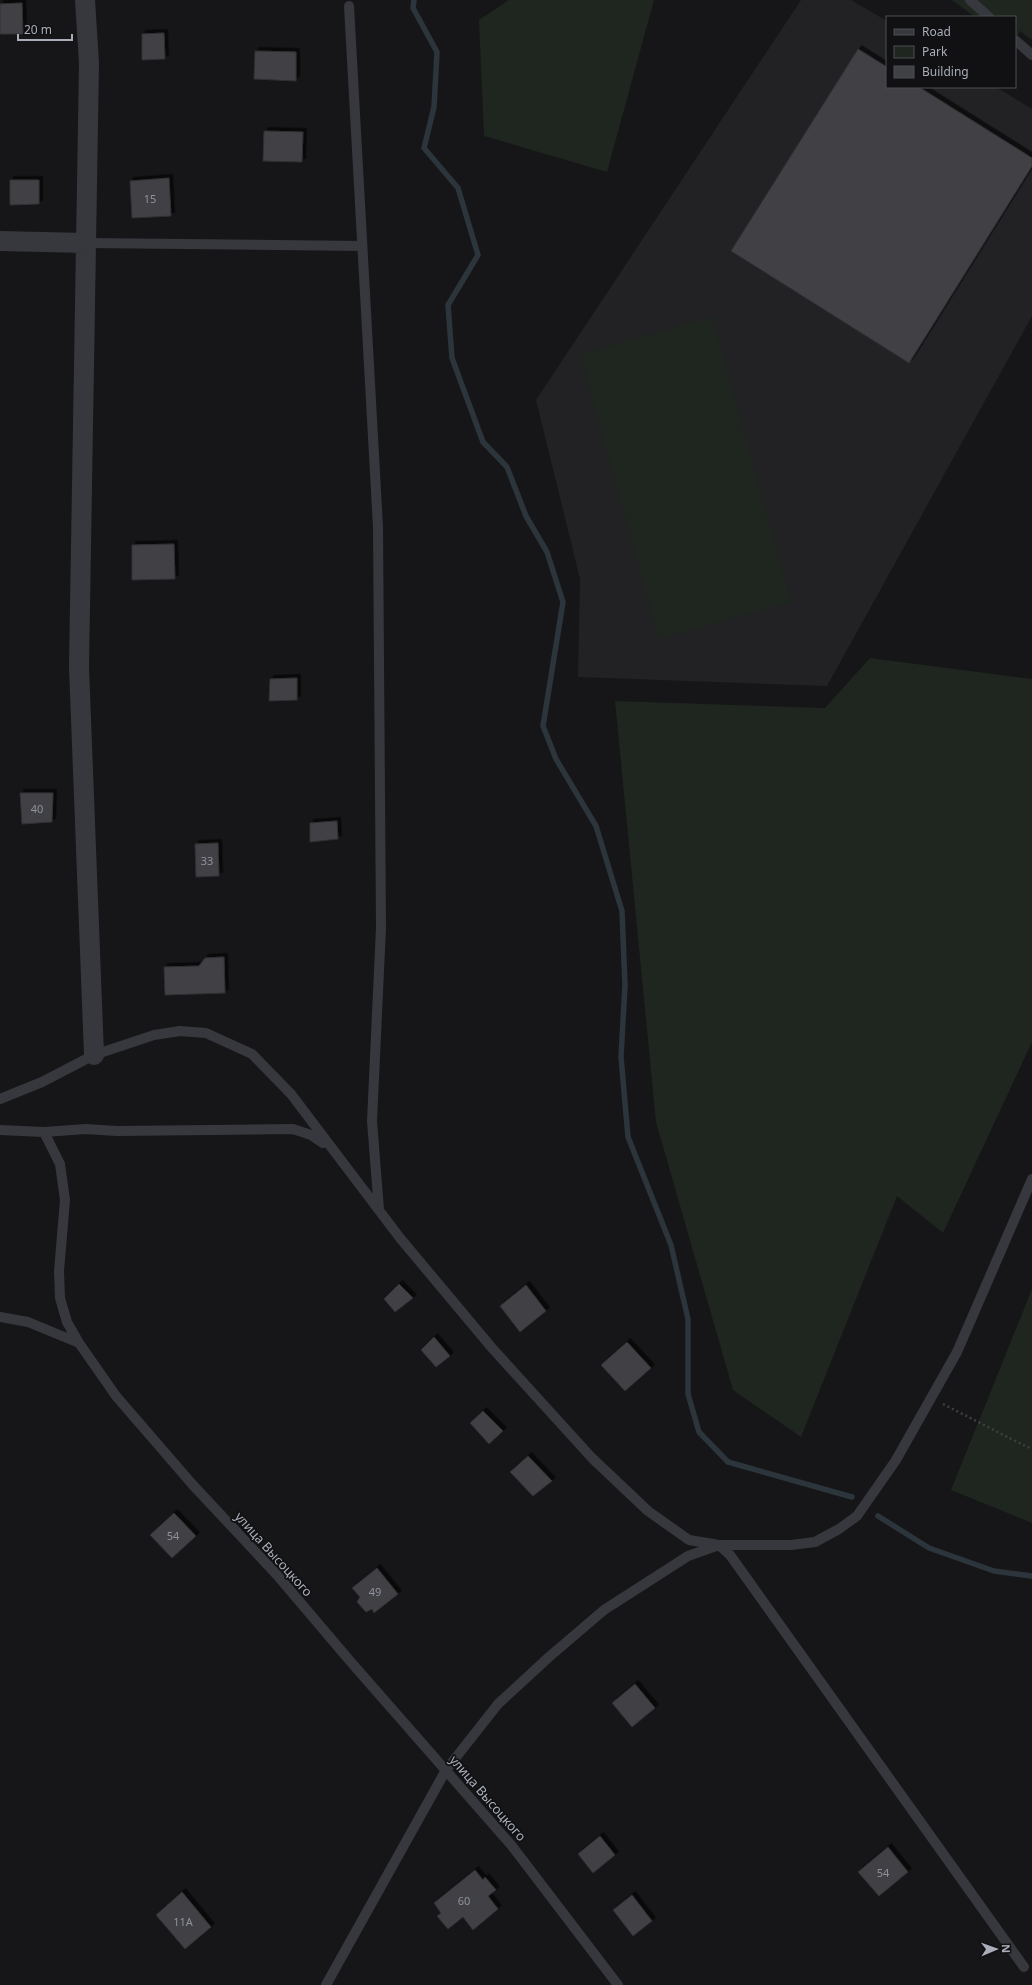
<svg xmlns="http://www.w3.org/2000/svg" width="1032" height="1985" font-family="'Noto Sans',sans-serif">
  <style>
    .built { fill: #222225 }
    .green { fill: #1e261f }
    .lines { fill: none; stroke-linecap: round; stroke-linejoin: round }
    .stream { stroke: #2c353c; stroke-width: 5.5 }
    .building { fill: #404145; stroke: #303034; filter: url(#shadow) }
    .path { stroke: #3d3f44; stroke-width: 2.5; stroke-dasharray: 2 3; stroke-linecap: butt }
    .service { stroke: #37383d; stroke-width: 10 }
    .minor { stroke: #37383d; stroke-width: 20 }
    .labels { text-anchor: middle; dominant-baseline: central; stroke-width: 3.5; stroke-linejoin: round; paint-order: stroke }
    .number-label { font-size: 11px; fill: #8e929b }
    .street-label { font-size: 13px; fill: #a8adb8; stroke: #111113 }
  </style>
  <defs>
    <filter id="shadow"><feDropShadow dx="3.5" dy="-3.5" stdDeviation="0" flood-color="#0009"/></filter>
  </defs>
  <rect width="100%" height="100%" fill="#161618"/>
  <path class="built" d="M801,0H851L887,21V87H996L1032,109V316L827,686L578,677L580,579L536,400Z"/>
  <path class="green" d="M509,0H654L607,172L484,136L479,20Z
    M952,0H1032V40L1020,31L1015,40V17H975Z
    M712,317L791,602L659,639L580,354Z
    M870,658L1032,679V1042L943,1233L897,1196L801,1437L733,1390L656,1122L615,701L825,708Z
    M1032,1289V1523L951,1490Z"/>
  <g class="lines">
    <path class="stream" d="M414,0L413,8L437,52L434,107L424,148L458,188L478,255L448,305L452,358L483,442L507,467L526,516L547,552L563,602L543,726L556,759L596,826L622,911L625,985L621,1057L628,1137L671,1245L688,1319V1394L699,1432L728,1462L852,1497
      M878,1516L929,1548L994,1571L1032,1576"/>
  </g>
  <path class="building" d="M22,3L23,34H0V4Z
    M164,33L165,59L142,60V34Z
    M858,49L887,67V87H919L1032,158V166L909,363L731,251Z
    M255,51L296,52V81L254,79Z
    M264,131L303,132L302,162L263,161Z
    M169,178L171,216L132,218L130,181Z
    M10,180H39V204L10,205Z
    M174,544L175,579L132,580V545Z
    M297,678V700L269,701L270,679Z
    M20,793H53L52,822L22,824Z
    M337,821L338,839L310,842V823Z
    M218,843L219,876L196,877L195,844Z
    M224,957L225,993L165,995L164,967L199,966L205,958Z
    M399,1284L413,1298L395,1312L384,1299Z
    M526,1285L546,1311L520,1332L500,1306Z
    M434,1337L450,1356L436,1367L421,1350Z
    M627,1342L651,1368L625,1391L601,1365Z
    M483,1411L503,1431L489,1444L470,1423Z
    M528,1456L552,1481L533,1496L510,1472Z
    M174,1513L196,1536L172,1558L150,1535Z
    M377,1568L398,1594L374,1613L372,1609L366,1612L357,1602L360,1597L352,1588Z
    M635,1684L655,1708L632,1727L612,1703Z
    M600,1836L615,1855L593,1873L578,1854Z
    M888,1847L908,1872L879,1896L858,1872Z
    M475,1870L483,1880L485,1877L496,1890L488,1896L498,1909L473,1930L463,1917L448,1929L437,1916L441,1913L434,1903Z
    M182,1892L211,1927L185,1949L156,1915Z
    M632,1895L652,1921L633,1936L613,1910Z"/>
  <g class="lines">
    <path class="path" d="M943,1404L1027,1447L1032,1448"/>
    <path class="service" d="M970,0L989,17
      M349,6L378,527L381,928L372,1121L379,1210
      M1015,40L1032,55
      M86,243L362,246
      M0,1099L42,1082L94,1055L154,1035L180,1031L206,1033L252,1054L291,1094L400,1238L492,1348L592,1458L648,1511L689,1540L719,1545L730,1555L1024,1967
      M0,1130L44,1132L60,1164L65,1200L59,1271L60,1298L67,1322L79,1343L116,1396L192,1484L277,1575L350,1661L512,1846L618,1985
      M44,1132L86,1129L117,1131L293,1129L311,1135L323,1143
      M0,1317L28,1322L79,1343
      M326,1985L446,1770L498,1704L549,1657L604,1610L688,1556L719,1545H791L815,1542L839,1529L857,1516L896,1460L957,1352L1032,1179"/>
    <path class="minor" d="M85,0L89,63L79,667L94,1055
      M0,241L86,243"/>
  </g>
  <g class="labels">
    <g class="number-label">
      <text x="150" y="198">15</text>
      <text x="37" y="808">40</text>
      <text x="207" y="860">33</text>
      <text x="173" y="1535">54</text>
      <text x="375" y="1591">49</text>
      <text x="883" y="1872">54</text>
      <text x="464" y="1900">60</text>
      <text x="183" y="1921">11А</text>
    </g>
    <g class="street-label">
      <text transform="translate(274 1554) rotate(48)">улица Высоцкого</text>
      <text transform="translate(488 1798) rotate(49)">улица Высоцкого</text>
    </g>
  </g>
  <rect x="886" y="16" width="130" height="72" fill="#111113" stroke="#4d4f55"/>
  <rect x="894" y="29" width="20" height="6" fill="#37383d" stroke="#4d4f55"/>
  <text x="922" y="36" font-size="12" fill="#a8adb8">Road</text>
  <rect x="894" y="46" width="20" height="12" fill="#1e261f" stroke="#4d4f55"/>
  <text x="922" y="56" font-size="12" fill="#a8adb8">Park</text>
  <rect x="894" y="66" width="20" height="12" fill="#404145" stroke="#4d4f55"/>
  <text x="922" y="76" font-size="12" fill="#a8adb8">Building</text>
  <g transform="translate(996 1949) rotate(88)" stroke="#111113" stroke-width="3" paint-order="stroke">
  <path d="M0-3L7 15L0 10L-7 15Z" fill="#a8adb8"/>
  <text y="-6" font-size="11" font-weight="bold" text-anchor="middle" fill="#a8adb8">N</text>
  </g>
  <path d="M18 34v6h54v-6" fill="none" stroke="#a8adb8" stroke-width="2"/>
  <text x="24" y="34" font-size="12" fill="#a8adb8" stroke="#111113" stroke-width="3" paint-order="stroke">20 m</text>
</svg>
